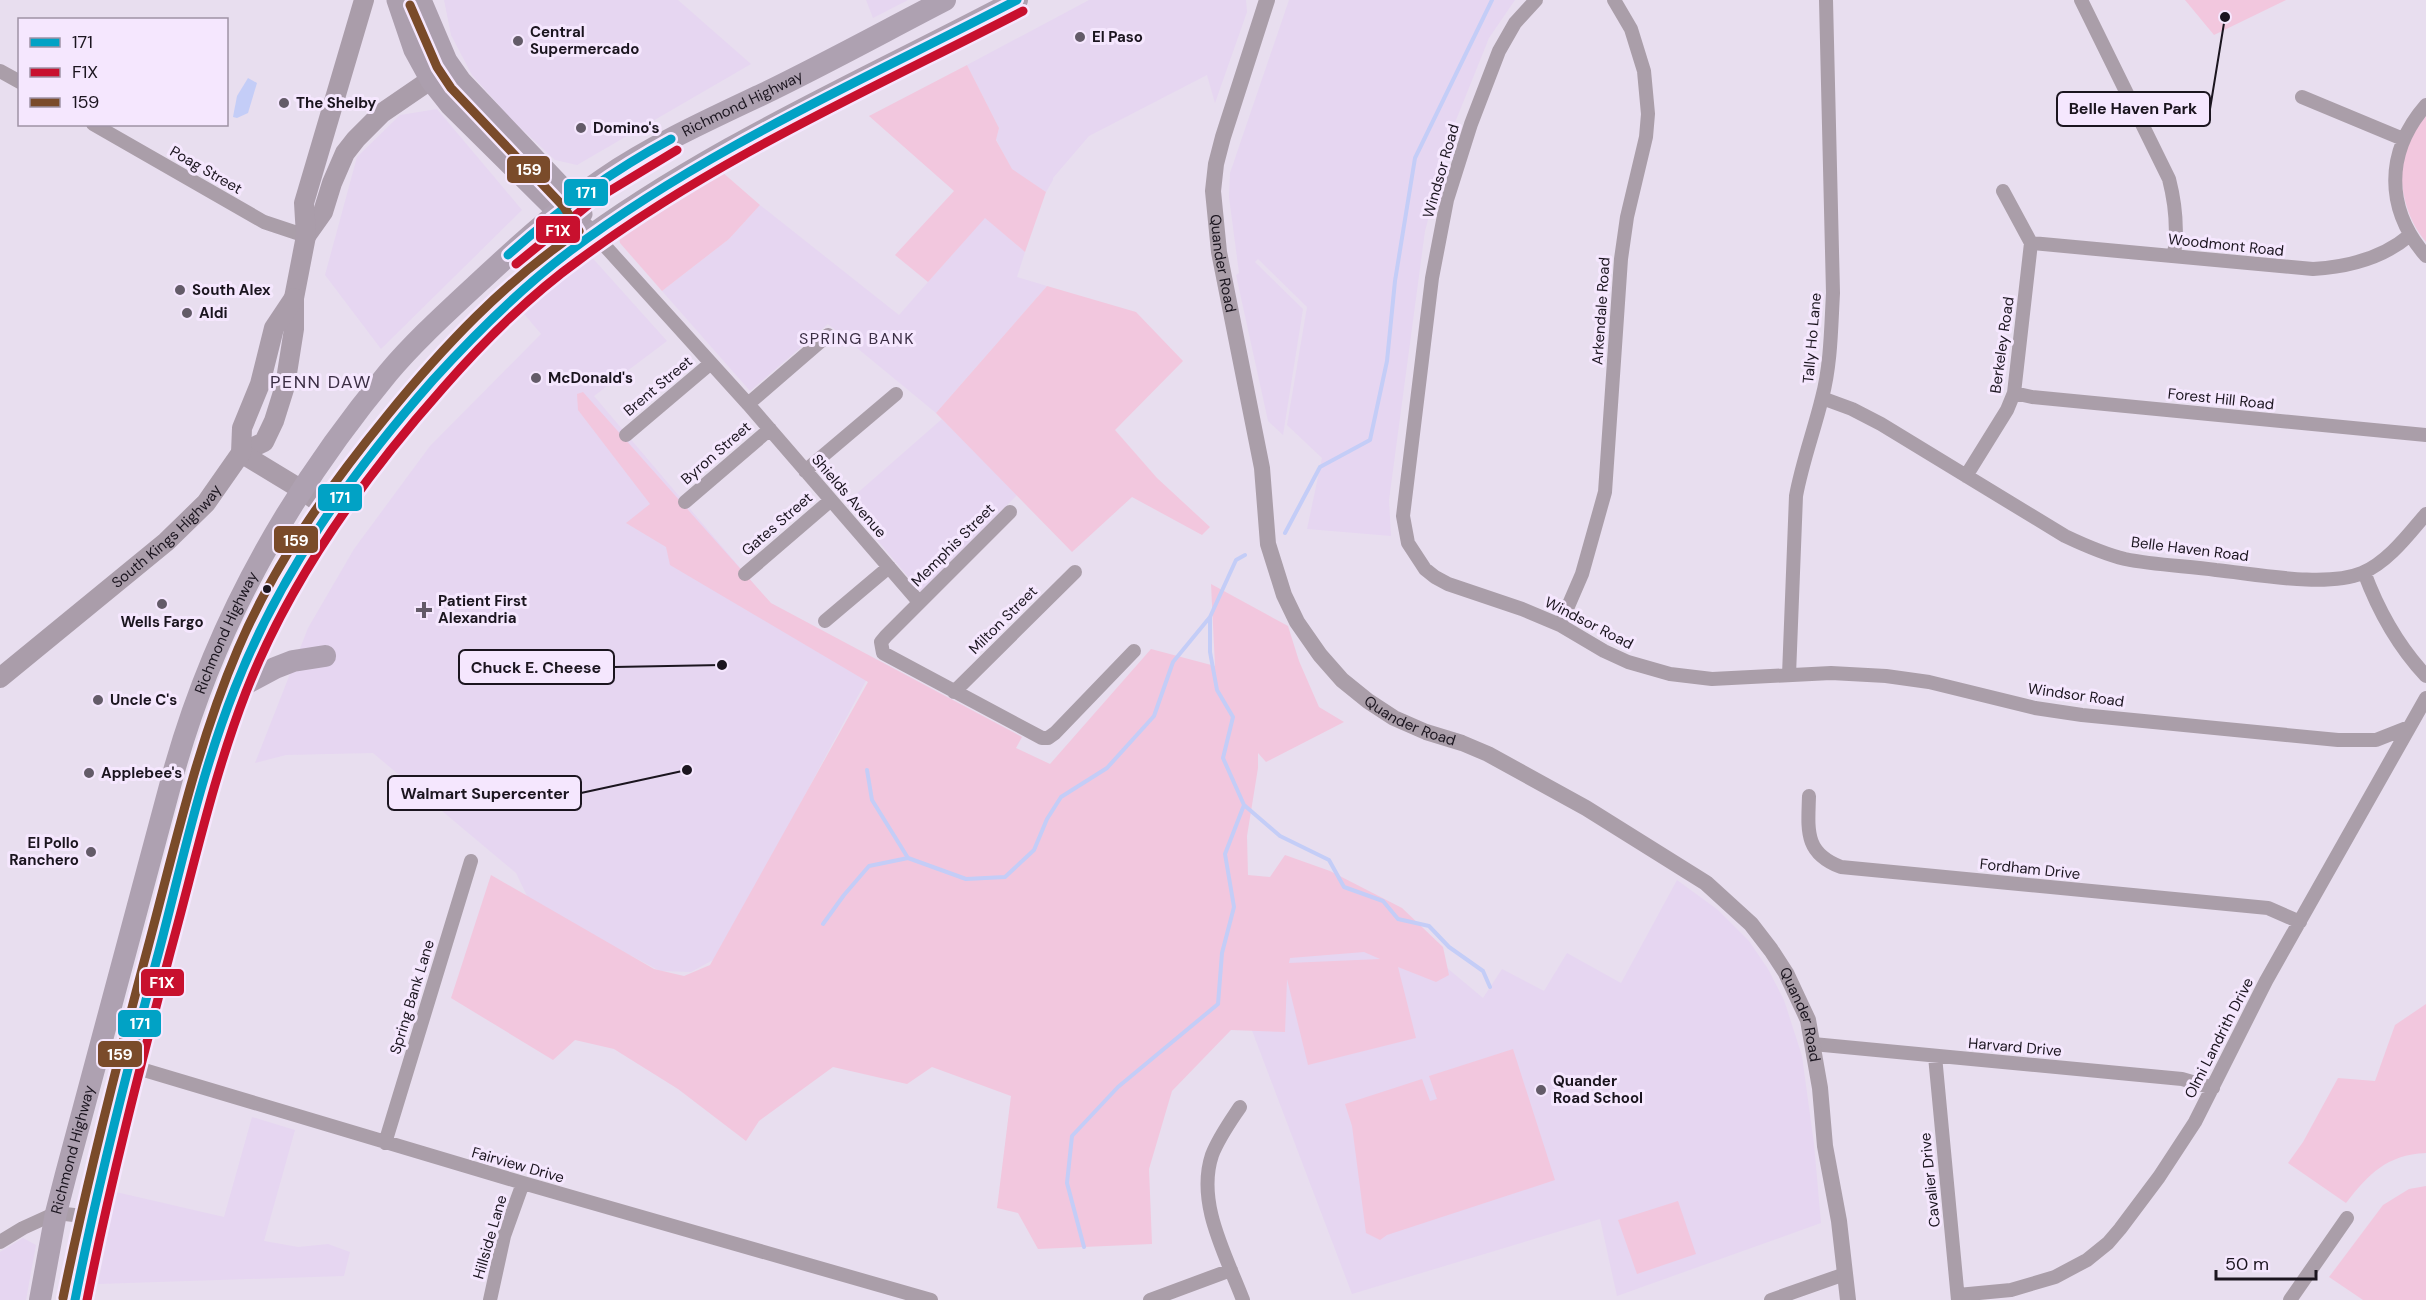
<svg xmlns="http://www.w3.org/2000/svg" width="2426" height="1300" font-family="'DM Sans',sans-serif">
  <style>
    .built { fill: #e6d6f1 }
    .green { fill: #f2c7de; fill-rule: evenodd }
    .water { fill: #c4cdf7 }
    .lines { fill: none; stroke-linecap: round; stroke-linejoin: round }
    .stream { stroke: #c4cdf7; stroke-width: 4 }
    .minor { stroke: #aa9ea9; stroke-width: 14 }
    .tertiary { stroke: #aa9ea9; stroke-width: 16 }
    .secondary { stroke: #aa9daa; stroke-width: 20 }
    .primary { stroke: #ac9fae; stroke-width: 21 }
    .trunk { stroke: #aea1b1; stroke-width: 22 }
    .bus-1-casing { stroke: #f5e7fe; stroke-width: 14 }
    .bus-2-casing { stroke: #f5e7fe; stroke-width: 14 }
    .bus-3-casing { stroke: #f5e7fe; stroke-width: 14 }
    .bus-1 { stroke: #01a2c5; stroke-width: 9 }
    .bus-2 { stroke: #c8102e; stroke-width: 9 }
    .bus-3 { stroke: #7a4b2a; stroke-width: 9 }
    .poi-dot { fill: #635b68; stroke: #f5e7fe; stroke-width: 2 }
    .bus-dot { fill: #1b151f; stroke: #f5e7fe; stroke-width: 2 }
    .labels { text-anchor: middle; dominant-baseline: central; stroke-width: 6; stroke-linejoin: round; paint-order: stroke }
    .poi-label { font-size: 15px; font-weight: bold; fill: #1b151f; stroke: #f5e7fe; text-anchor: start }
    .street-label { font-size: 15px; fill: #1b151f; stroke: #f5e7fe }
    .neighbourhood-label { font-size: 16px; letter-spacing: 1.5px; fill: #3b2e44; stroke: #f5e7fe }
    .quarter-label { font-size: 18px; letter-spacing: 1.5px; fill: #3b2e44; stroke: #f5e7fe }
    .leader { fill: none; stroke: #1b151f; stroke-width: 2 }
    .callout-dot { fill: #1b151f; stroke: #f5e7fe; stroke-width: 2 }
    .callout { fill: #f5e7fe; stroke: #1b151f; stroke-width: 2 }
    .callout-label { font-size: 16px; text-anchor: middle; font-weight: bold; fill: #1b151f }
    .line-badge { stroke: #f5e7fe; stroke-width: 2 }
    .badge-label { font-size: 16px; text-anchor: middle; font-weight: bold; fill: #fff }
  </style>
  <rect width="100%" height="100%" fill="#e8deef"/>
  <path class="built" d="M444,0H678L751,64L577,165L555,160L511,119L472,75L451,35Z
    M866,0H908L873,18Z
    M1089,0H1246L1247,12L1215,103L1207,75L1089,136L1053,178V180L1046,192L1011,169L996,139L999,128L967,65Z
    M1289,0H1515L1489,38L1452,130L1425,231L1389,500L1391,536L1307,529L1322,458L1287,425L1307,307L1258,259L1255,262L1303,309L1283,435L1268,421L1236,275L1239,273L1229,197L1230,173Z
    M437,109L522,210L381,349L325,275L357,157L400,115Z
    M760,205L899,315L985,217L1025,252L1017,277L1047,286L936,413L828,324L750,391L662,291L729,239Z
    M588,253L667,341L594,396L776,610L875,664L730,935L713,960L691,972L660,971L539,907L528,898L516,873L373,753L286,755L255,763L308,628L354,549L430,446L541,334L515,303L577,256Z
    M942,419L1017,495L921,592L846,503Z
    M1677,880L1718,910L1749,941L1768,969L1784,1000L1802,1056L1814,1144L1821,1223L1617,1296L1600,1219L1352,1294L1229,970L1354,890L1483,998L1502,969L1544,991L1567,953L1621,983Z
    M252,1117L295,1130L264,1241L298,1247L328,1244L350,1252L344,1276L98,1284L116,1192L224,1217Z
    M23,1238L36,1245L26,1300H0V1252Z"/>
  <path class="green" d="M2185,0H2286L2214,35Z
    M967,65L999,128L996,140L1012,169L1046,192L1025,252L985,218L928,282L895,255L954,191L869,116Z
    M2426,114V242C2402,214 2393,167 2412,133C2416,127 2422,120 2426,114Z
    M714,165L760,205L729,239L662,291L620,243L618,232L622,222Z
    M1047,286L1136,312L1183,361L1115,430L1157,478L1210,527L1202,535L1132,497L1072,552L936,413Z
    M583,392L771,603L1022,737L1016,748L1050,764L1151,649L1215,666L1211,584L1288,626L1299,661L1319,707L1344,722L1266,762L1258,753V768L1247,836L1248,875L1270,877L1285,855L1330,871L1402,908L1443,947L1449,975L1436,982L1398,967L1416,1038L1308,1065L1287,979L1285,1032L1231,1030L1172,1091L1149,1169L1152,1244L1038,1249L1018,1213L997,1208L1011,1096L932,1067L907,1084L833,1067L759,1121L746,1141L678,1089L614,1049L575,1040L553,1060L451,998L491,875L654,969L684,976L710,965L868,682L670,565L666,547L626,523L650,504L578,410L577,394ZM1364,952L1380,959L1289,963L1290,958Z
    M2426,1004V1153C2386,1155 2369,1174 2346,1203L2288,1163L2303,1142L2338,1078L2375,1081L2395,1025Z
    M1513,1049L1555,1180L1387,1235L1380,1240L1366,1233L1352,1126L1345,1104L1422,1079L1430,1101L1437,1099L1429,1076Z
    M2426,1186V1300H2363L2329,1277L2383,1205L2409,1189Z
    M1678,1201L1696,1254L1637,1274L1618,1220Z"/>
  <path class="water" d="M248,78L257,83L248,113L237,118L233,117L237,96Z"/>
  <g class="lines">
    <path class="stream" d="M1285,533L1320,467L1370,440L1387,361L1395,281L1415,158L1492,0
      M867,770L872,800L908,858L966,879L1005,877L1034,850L1047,819L1061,797L1107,768L1154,716L1173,662L1210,617
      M1244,805L1280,836L1329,860L1344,887L1383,901L1398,919L1429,926L1449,947L1483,971L1490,987
      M823,924L844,895L869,866L908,858
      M1084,1247L1067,1183L1072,1136L1118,1087L1218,1004L1222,953L1234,907L1225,854L1244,805L1223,758L1233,717L1217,690L1210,652V617L1236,560L1245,555"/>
    <path class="minor" d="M1536,0L1515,23L1499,51L1471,124L1447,200L1432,278L1403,516L1408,543L1425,569L1435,577L1448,584L1522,609L1560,625L1604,651L1628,662L1670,674L1712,679L1831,673L1886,676L1929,682L2035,708L2082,715L2338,740H2376L2409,727
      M2081,0L2169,179C2176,206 2178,229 2174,256
      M0,71L20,82
      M2302,97L2403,139
      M2426,105C2385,152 2385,209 2426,256
      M93,124L264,222L306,236
      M2003,191L2031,243
      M595,235L748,404L919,602
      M2031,243L2313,269C2348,267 2382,259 2410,235
      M2014,393L2032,397L2426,435
      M1822,398L1852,409L1881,424L2065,536C2084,545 2104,554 2125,559C2154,565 2186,566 2216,570C2256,574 2326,588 2362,573C2388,562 2408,535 2426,514
      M748,404L828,335
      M626,435L711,363
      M805,471L896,394
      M1966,476L2007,410L2014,393L2031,243
      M685,502L770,429
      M1010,512L886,636L881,642L883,653L1042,738H1048L1055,733L1134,651
      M2364,572C2378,610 2398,646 2426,676
      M745,574L831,500
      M825,621L889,567
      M1560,625L1582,574L1605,492L1621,259L1627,217L1646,137L1648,114L1644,71L1631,29L1614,0
      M1789,675L1796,496C1802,463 1814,431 1822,398C1831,364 1831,328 1833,293L1826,0
      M954,692L1075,572
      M1809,796C1808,830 1804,853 1841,867L2268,908L2300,922
      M1813,1044L2182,1079L2213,1088
      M97,1056L523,1183L931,1300
      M1935,1056L1958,1300
      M1240,1107C1230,1122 1219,1137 1212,1155C1196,1203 1226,1255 1243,1300
      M385,1143L471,861
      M0,1242L23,1228L56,1213L92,1217
      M1958,1295L2011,1290L2055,1277L2087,1260L2108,1243L2120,1229L2159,1177L2195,1122L2266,981L2426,698
      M490,1300L504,1236L523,1183
      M1150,1300L1231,1270
      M1771,1300L1845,1274
      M2290,1300L2347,1218"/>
    <path class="tertiary" id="s1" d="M1267,0L1223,137L1216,164L1213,191L1219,252L1262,468L1268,544L1284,595L1297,622L1320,655L1342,680L1368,701L1394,718L1426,732L1462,743L1488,754L1586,808L1706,883L1751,924L1771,950L1786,973L1808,1020L1820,1088L1825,1146L1839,1221L1848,1300"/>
    <g class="secondary">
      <path d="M306,236L323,212L332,183L345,153L356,139L382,113L439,74L447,61"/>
      <path d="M241,453L264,442L274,421L285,386L294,329V298L306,236L304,203L364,0"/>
      <path d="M241,453L302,490L330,510"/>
      <path id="s2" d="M0,678L166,542L206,503L241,453L242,428L260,384L274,328L294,298"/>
    </g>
    <path class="primary" d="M397,0L414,50L431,81L450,105L558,212L595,235
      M421,0L447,61L461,81L574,200L582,214"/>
    <g class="trunk">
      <path d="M234,690L275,668L293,661L325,656"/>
      <path id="s3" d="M40,1300L56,1213L66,1174L174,771C215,624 291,490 388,373C415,341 446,313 476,285C517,247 557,210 603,179C653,145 708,120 763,94C825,64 885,31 945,0"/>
      <path d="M75,1300C98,1179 129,1061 161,942C184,859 203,768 235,687C274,586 336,496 406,412C455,354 509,297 570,251C707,148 866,80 1017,0"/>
    </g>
    <defs>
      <path id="bus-1" d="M508,255C558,210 612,171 671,139
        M75,1300C98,1182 128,1066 159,951C182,863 201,773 235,688C280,573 352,472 433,380C475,334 520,289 570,251C707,148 866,79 1017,0"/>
      <path id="bus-2" d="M516,264L593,201L677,150
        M87,1300C110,1183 140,1068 170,953C194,866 213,777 246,692C290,579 363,478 443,388C484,341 529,296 579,260C716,158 872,89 1023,11"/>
      <path id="bus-3" d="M63,1298C87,1180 117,1063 148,947C175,846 197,745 238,649C274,564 328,488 386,417C442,348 504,282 579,231L564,207L451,88L437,67L410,5"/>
    </defs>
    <use href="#bus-1" class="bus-1-casing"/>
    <use href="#bus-2" class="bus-2-casing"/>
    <use href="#bus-3" class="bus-3-casing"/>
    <use href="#bus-1" class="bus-1"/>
    <use href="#bus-2" class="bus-2"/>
    <use href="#bus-3" class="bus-3"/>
  </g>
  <g class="poi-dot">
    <circle cx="1080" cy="37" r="6"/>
    <circle cx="518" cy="41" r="6"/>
    <circle cx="284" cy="103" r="6"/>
    <circle cx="581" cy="128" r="6"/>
    <circle cx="180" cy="290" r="6"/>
    <circle cx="187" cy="313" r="6"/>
    <circle cx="536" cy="378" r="6"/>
    <circle cx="162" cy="604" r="6"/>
    <path d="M421 601h6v6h6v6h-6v6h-6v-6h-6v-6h6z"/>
    <circle cx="98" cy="700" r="6"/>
    <circle cx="89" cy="773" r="6"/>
    <circle cx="91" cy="852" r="6"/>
    <circle cx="1541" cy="1090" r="6"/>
  </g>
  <circle class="bus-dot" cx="267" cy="589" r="5"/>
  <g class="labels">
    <g class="poi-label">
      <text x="530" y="32">Central<tspan x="530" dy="17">Supermercado</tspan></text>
      <text x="1092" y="37">El Paso</text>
      <text x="296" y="103">The Shelby</text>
      <text x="593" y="128">Domino's</text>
      <text x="192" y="290">South Alex</text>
      <text x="199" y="313">Aldi</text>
      <text x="548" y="378">McDonald's</text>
      <text x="438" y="601">Patient First<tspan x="438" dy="17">Alexandria</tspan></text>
      <text x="162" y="622" text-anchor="middle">Wells Fargo</text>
      <text x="110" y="700">Uncle C's</text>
      <text x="101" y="773">Applebee's</text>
      <text x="79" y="843" text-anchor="end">El Pollo<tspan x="79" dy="17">Ranchero</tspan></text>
      <text x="1553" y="1081">Quander<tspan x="1553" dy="17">Road School</tspan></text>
    </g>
    <g class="street-label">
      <text stroke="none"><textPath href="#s3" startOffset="1450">Richmond Highway</textPath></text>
      <text transform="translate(206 170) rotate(30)">Poag Street</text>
      <text transform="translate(1441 171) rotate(-74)">Windsor Road</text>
      <text transform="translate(2226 245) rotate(6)">Woodmont Road</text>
      <text stroke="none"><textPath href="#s1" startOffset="272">Quander Road</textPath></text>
      <text transform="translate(1601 311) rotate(-86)">Arkendale Road</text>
      <text transform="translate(1812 338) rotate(-85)">Tally Ho Lane</text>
      <text transform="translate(2002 345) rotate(-82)">Berkeley Road</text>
      <text transform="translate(658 386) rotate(-40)">Brent Street</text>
      <text transform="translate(2221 399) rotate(6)">Forest Hill Road</text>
      <text transform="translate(716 453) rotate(-41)">Byron Street</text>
      <text transform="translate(849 496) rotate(49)">Shields Avenue</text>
      <text transform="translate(777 524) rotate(-41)">Gates Street</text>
      <text stroke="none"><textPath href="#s2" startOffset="219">South Kings Highway</textPath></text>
      <text transform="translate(953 545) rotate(-45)">Memphis Street</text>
      <text transform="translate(2190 549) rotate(7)">Belle Haven Road</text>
      <text transform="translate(1003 620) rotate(-45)">Milton Street</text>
      <text transform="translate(1589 623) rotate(27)">Windsor Road</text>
      <text stroke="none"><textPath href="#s3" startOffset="694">Richmond Highway</textPath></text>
      <text transform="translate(2076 695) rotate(8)">Windsor Road</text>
      <text stroke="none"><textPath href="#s1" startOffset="794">Quander Road</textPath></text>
      <text transform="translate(2030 869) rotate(6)">Fordham Drive</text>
      <text transform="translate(412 997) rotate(-73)">Spring Bank Lane</text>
      <text stroke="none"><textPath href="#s1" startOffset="1298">Quander Road</textPath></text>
      <text transform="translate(2219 1038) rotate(-63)">Olmi Landrith Drive</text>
      <text transform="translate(2015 1047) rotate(5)">Harvard Drive</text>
      <text stroke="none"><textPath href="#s3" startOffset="154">Richmond Highway</textPath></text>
      <text transform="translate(518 1165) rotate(16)">Fairview Drive</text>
      <text transform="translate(1930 1180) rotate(-96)">Cavalier Drive</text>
      <text transform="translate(490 1237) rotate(-74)">Hillside Lane</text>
    </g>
    <g class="neighbourhood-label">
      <text x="857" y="338">SPRING BANK</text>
    </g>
    <g class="quarter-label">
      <text x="321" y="382">PENN DAW</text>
    </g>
  </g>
  <path class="leader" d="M2225 17L2210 109M722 665L614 667M687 770L581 793"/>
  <g class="callout-dot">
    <circle cx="2225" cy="17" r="6"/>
    <circle cx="722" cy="665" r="6"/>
    <circle cx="687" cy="770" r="6"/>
  </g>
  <g class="callout">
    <rect x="2057" y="92" width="153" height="34" rx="6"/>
    <rect x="459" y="650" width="155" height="34" rx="6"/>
    <rect x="388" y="776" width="193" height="34" rx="6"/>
  </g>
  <g class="callout-label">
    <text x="2133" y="114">Belle Haven Park</text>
    <text x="536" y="673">Chuck E. Cheese</text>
    <text x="485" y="799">Walmart Supercenter</text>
  </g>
  <g class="line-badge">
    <rect x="506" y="155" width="45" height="29" rx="6" fill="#7a4b2a"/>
    <rect x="563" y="178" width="46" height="29" rx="6" fill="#01a2c5"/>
    <rect x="535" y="215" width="46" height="29" rx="6" fill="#c8102e"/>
    <rect x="317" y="483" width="46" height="29" rx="6" fill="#01a2c5"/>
    <rect x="273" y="525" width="46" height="29" rx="6" fill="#7a4b2a"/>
    <rect x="140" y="968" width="45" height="29" rx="6" fill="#c8102e"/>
    <rect x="117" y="1009" width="45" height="29" rx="6" fill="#01a2c5"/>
    <rect x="97" y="1040" width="46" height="28" rx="6" fill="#7a4b2a"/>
  </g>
  <g class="badge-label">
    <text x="529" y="175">159</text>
    <text x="586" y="198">171</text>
    <text x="558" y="236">F1X</text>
    <text x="340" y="503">171</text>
    <text x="296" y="546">159</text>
    <text x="162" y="988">F1X</text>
    <text x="140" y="1029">171</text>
    <text x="120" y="1060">159</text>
  </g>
  <rect x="18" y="18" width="210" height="108" fill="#f5e7fe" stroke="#9e93a5" stroke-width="1.5"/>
  <rect x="30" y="38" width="30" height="9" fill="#01a2c5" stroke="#9e93a5" stroke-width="1.5"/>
  <text x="72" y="48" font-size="18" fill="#1b151f">171</text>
  <rect x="30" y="68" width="30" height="9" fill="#c8102e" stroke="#9e93a5" stroke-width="1.5"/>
  <text x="72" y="78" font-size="18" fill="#1b151f">F1X</text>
  <rect x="30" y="98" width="30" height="9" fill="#7a4b2a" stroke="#9e93a5" stroke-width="1.5"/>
  <text x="72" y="108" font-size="18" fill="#1b151f">159</text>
  <path d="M2216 1270v9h100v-9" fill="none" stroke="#1b151f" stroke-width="3"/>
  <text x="2225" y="1270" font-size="18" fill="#1b151f" stroke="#f5e7fe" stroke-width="4.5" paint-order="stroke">50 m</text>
</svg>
